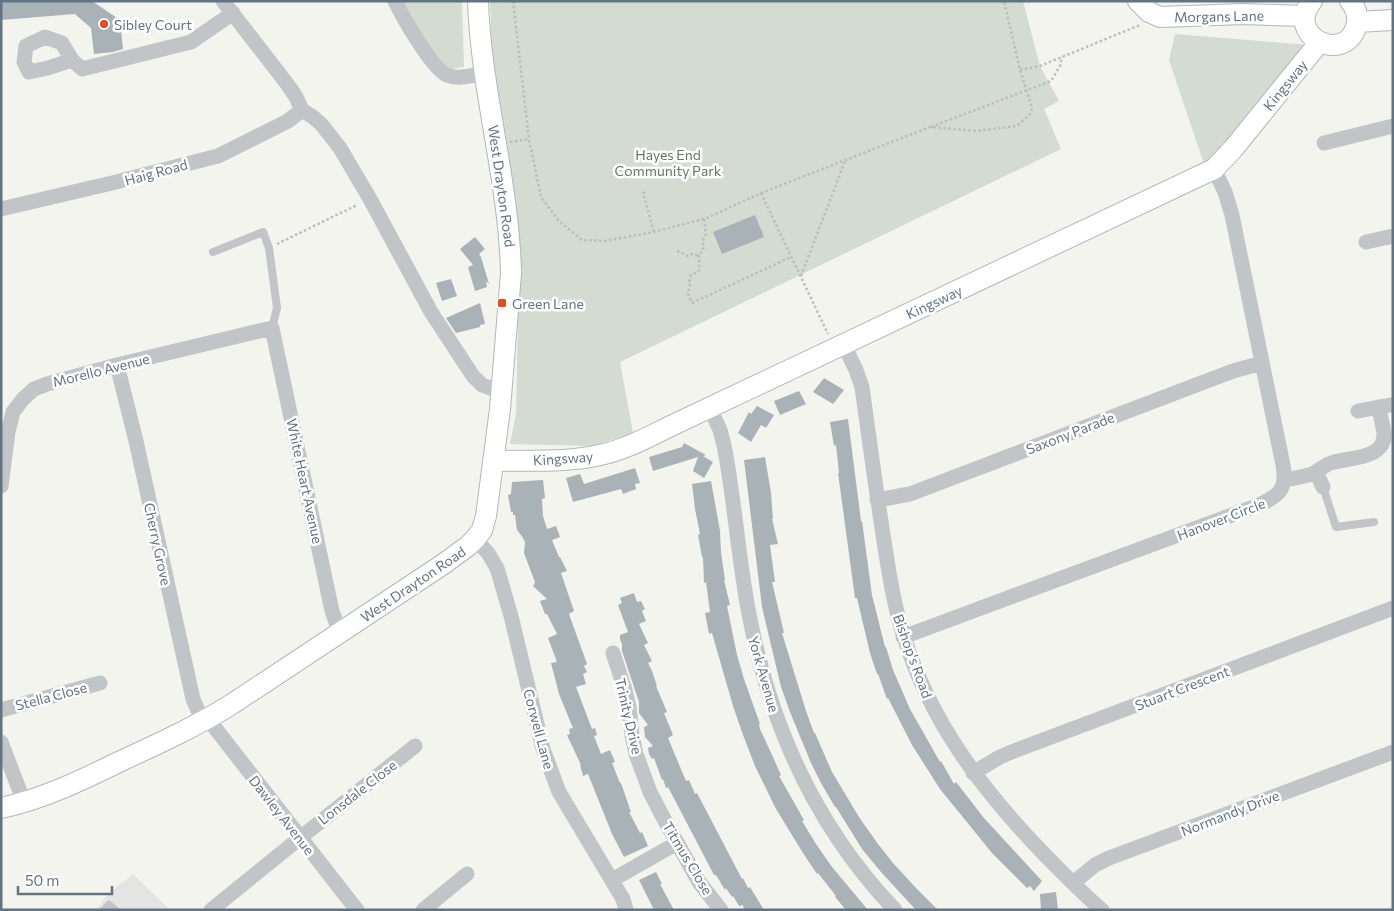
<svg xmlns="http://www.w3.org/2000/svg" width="1394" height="911" font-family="Commissioner,sans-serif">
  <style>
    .built { fill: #e4e5e3 }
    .green { fill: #d4dbd0 }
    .building { fill: #a9b2b6 }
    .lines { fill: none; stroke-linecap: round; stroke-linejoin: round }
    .secondary-casing { stroke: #b1b7bb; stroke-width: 22 }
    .path { stroke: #bbbdbf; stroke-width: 2.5; stroke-dasharray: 2.5 2.5; stroke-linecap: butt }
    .lane { stroke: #c1c5c8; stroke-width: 8 }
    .street { stroke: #c1c5c8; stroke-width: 15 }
    .secondary { stroke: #fff; stroke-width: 20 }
    .poi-dot { fill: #e54b1e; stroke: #fff; stroke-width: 2 }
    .labels { text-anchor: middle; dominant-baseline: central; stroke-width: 5; stroke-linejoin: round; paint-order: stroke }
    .street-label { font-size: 14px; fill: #627481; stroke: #fff }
    .poi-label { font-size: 14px; fill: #627481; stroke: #fff; text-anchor: start }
    .park-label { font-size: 14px; fill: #667861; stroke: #fff }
  </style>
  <rect width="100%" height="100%" fill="#f4f4ef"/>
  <path class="built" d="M133,874L170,910H96L107,895Z"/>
  <path class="green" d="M398,1H462L464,67L444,70Z
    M490,1H1023L1040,66L1059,101L1044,109L1061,149L620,362L633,433L593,446L510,444L516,414L519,261L492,55Z
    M1175,34L1308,45L1205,167L1169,60Z"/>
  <path class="building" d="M1,1H92L120,20L123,49L113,52L94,54L91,28L75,14L1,20Z
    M755,215L764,237L722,254L713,232Z
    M475,237L485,249L479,254L481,257L489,284L486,281L487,287L475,291L468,267L473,265L460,249Z
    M451,279L457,296L442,301L436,283Z
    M480,303L485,324L480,325V327L456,333L446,318Z
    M824,378L844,390L833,404L813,392Z
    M799,391L806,404L780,415L774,401Z
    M757,406L774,415L766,428L761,425L751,442L738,433L749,412L751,414Z
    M848,419L861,521H862L872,595L885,647H886L893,670L910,709L940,762L941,761L954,784L956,782L984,818L1042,881L1034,891L1030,886L1027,888L992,853L940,789L912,745L888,698L887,699L878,674H877L870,653L857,598H855L838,473H839L836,445L834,446L830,422Z
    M684,443L706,455L703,456L713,462L704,478L693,471L698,457L653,471L649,457L682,447Z
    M765,457L771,493L773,519H772L778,544L770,545L775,582H772L784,633H782L806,711L814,733H815L832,772L859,817L878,844L893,863L916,888L938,910H916L881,872L862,849L836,807H835L821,783L811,763L790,712L781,687L762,607L744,460Z
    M635,468L640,483L635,484L636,489L623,494L621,489L573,502L566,478L580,474L584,484Z
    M543,480L545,498L542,499L543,516L547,529L556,526L560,537L552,540L559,557H560L567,571L561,573L574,611L569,614L587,664L584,666L587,672L583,674L586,684L576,687L592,729L595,728L597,735L594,736L601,754L610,750L615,762L612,763L620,783H621L631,812H629L640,833L642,832L648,846L624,857L612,834L588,774L583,776L580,765H581L567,735L570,734L569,729L573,728L559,694L551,663L557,662L548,638L557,634L547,614H545L540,601L547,599L533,586L535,582L533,577L524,553L525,542L523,538L517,530L515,515H513V512H511L508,495L511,494L512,482Z
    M711,481L720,531L721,552L725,580H724L730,605L727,606L737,655L744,679L760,724H759L760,729L772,755L781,775L779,776L804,820L802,821L816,844L832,867L868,910H846L835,897L836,896L818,873L817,874L803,853L776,809L755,766L743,735L733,706L712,633L709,634L705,613L710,612L706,582L704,583L703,557H702L698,535L700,534L695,509L692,484Z
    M634,593L637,602L641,601L645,609L642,611L646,621L639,624L648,643L644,645L652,661L648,663L652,671L657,686H656L667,712L664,713L673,735L668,738L686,781L689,780L695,794L697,793L742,879L743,878L748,888L750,887L764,910H744L743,905L739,906L733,896L732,897L726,888L725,890L716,875H714L668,787L666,788L663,779L662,780L654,758L652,759L649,754L648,748L653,746L645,737L644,727L648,725L639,713V702L622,651V644L620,640V635L628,632L618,605L622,603L620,598Z
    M656,872L662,884H660L674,910H654L639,880Z
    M1056,892L1058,910H1041L1040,894Z"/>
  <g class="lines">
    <defs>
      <path id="secondary" d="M1138,1L1149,12L1160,17L1243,14L1305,16
        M1312,1C1284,36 1344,65 1356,27C1359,17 1356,8 1350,1
        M1357,22L1393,20
        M494,461C530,460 569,463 604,454C629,448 652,435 675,424L1214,169L1233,149L1319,43
        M1,808C44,799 84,779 123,760C160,743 197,726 232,704L442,565L468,546L475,539L482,530L486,516L500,409L511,273C509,181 481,92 478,1"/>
    </defs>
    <use href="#secondary" class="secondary-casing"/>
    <path class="path" d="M513,1L529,139L541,197L559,221L582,240L605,241L654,232L707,218L761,193L930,127L976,131L1017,126L1030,114L1032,108L1020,70L1004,1
      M1020,70L1040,66L1140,25
      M931,127L1051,81L1060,66L1062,57
      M510,142L529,139
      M645,192L643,193L654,232
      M761,193L828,334
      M277,244L357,205
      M677,251L688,256L692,254L697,255L702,252L704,246L702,242L706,234L704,219
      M698,255C701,261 698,264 700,268L698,272L691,275L690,280L689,281L690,284L688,294L692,303L791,257
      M801,276L845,161"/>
    <path class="lane" d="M213,252L263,232L269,248L277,308L272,328
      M1323,487L1336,527L1374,522
      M104,910L109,905L115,910"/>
    <path class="street" d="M223,1L288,85L296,97L302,110L313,117L322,125L340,148L370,199L431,312L473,376L482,385L493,389L502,390
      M395,1C402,16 433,70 447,75C459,80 473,75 486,73
      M72,60L62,43L45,37L26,46L24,62L29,72L48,68L72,60L82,69L191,42L233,13
      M1324,143L1393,126
      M1,209L112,183L218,156L288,121L302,110
      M1366,242L1393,236
      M844,345L856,370L862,387C869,438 876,490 884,541C889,573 894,606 904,637C931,723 983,791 1045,855C1064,874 1082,893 1102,910
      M117,365L136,441L193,699L203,722
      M710,408L720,430L724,445C735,501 738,558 749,614C770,725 816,827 895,910
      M1358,411L1390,405
      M1316,472L1323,487
      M1284,480C1294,478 1305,477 1314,473C1320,470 1325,465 1331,463C1348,457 1385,460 1384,434C1383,425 1380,416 1379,407
      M1,486L8,432L13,412L23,399L34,389L47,384L117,365L272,328L332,611L337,625L341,632
      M877,500L910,494L1233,371L1262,363
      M475,539L488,553L497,568L511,616L543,749L559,792L623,899L626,910
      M903,637L1259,505C1280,495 1287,489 1283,465L1232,215L1225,192L1214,169
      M613,653L625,690L629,707L632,735L636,754L650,792L664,819L699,882L721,910
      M1,710L100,683
      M208,719L357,910
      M1,742L24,802
      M973,773L998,758L1009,753L1393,608
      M612,880L677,843
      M1073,883L1095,865L1109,858L1393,752
      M211,910L300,838L415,746
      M423,910L467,874"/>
    <use href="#secondary" class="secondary"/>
  </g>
  <g class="poi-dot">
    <circle cx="104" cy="24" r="5"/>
    <rect x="497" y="298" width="10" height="10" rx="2.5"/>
  </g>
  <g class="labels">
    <g class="street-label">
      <text transform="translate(1219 16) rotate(-1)">Morgans Lane</text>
      <text transform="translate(1285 85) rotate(-51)">Kingsway</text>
      <text transform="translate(156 172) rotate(-15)">Haig Road</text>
      <text transform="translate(502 186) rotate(82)">West Drayton Road</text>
      <text transform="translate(934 302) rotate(-25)">Kingsway</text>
      <text transform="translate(101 370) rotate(-14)">Morello Avenue</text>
      <text transform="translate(1070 433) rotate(-21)">Saxony Parade</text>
      <text transform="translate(563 458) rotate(-4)">Kingsway</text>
      <text transform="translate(305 481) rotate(78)">White Heart Avenue</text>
      <text transform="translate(1221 519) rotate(-21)">Hanover Circle</text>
      <text transform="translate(158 544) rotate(78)">Cherry Grove</text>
      <text transform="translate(413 584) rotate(-34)">West Drayton Road</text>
      <text transform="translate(913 656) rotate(70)">Bishop's Road</text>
      <text transform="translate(764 674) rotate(74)">York Avenue</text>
      <text transform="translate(1182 688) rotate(-21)">Stuart Crescent</text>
      <text transform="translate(51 696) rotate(-15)">Stella Close</text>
      <text transform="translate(629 716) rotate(77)">Trinity Drive</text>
      <text transform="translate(539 729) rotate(75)">Corwell Lane</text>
      <text transform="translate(357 792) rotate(-38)">Lonsdale Close</text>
      <text transform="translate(1230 813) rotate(-21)">Normandy Drive</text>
      <text transform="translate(282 815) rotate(52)">Dawley Avenue</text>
      <text transform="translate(688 858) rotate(59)">Titmus Close</text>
    </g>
    <g class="poi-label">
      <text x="114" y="24">Sibley Court</text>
      <text x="512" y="303">Green Lane</text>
    </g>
    <g class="park-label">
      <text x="668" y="154">Hayes End<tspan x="668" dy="16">Community Park</tspan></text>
    </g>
  </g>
  <rect width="1394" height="911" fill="none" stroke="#627481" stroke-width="5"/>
  <path d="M18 886v8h94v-8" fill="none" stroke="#627481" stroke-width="2.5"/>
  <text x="25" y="886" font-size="15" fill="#627481" stroke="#ffffff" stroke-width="4" paint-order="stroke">50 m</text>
</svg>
